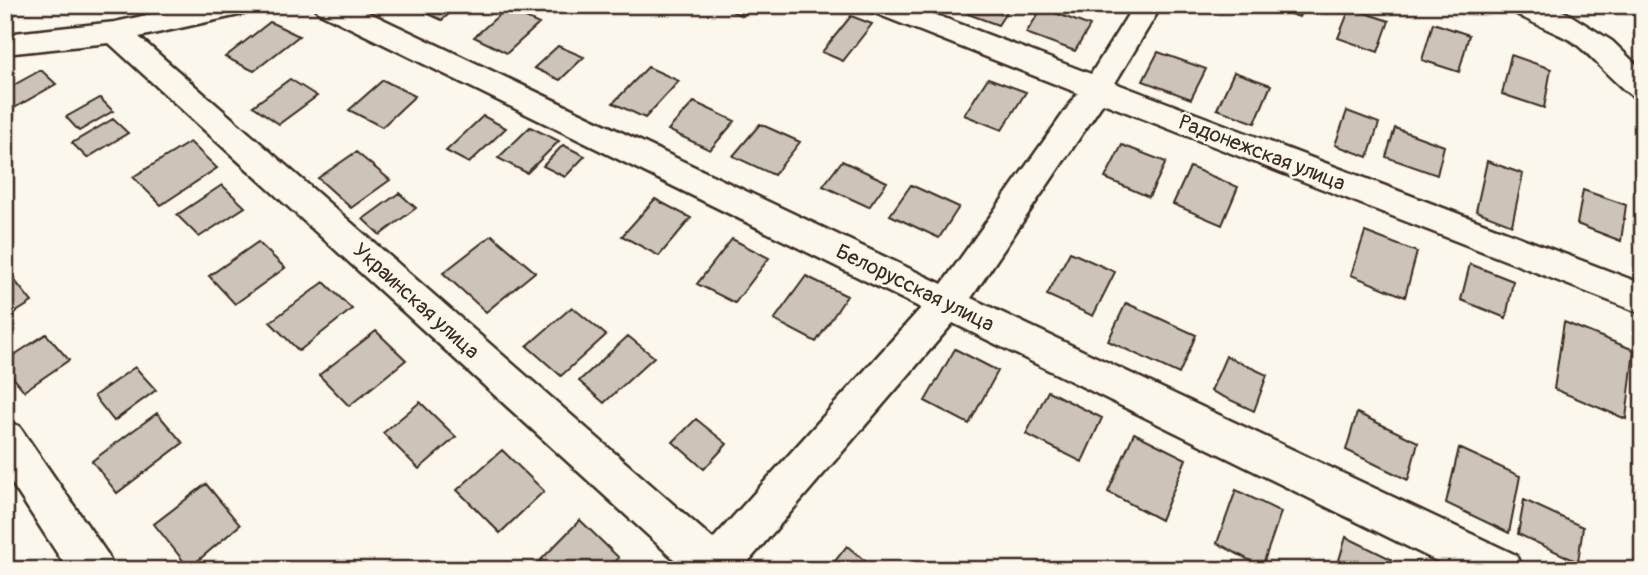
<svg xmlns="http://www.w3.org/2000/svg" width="1648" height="575" font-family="Pangolin,sans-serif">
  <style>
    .building { fill: #ccc4b9; stroke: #3b2a1e; stroke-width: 2 }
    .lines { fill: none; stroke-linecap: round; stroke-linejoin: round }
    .minor-casing { stroke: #3b2a1e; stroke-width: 5 }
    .minor { fill: #fbf7ec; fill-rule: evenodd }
    .labels { text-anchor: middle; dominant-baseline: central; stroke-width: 5; stroke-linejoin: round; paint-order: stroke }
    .street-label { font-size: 21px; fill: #3b2a1e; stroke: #fbf7ec }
  </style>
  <rect width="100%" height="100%" fill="#fbf7ec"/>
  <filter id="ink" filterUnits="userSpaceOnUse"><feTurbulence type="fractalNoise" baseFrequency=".0143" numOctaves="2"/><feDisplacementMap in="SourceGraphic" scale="14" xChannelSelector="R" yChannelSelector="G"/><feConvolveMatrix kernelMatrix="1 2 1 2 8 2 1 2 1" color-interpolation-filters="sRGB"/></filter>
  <g filter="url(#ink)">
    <path class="building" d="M421,5H459L442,20L417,9Z
      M717,5H753L743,16Z
      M974,5H1011L998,25L968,14Z
      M1264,5H1304L1299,17Z
      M1042,8L1090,26L1075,51L1026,33Z
      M1350,8L1389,21L1378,52L1338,38Z
      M506,9L539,24L507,53L474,37Z
      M851,16L872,24L843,61L822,52Z
      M270,22L299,36L254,71L225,57Z
      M1433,23L1469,35L1459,72L1422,60Z
      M558,46L584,57L560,80L534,68Z
      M1158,52L1206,69L1191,99L1143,81Z
      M1511,55L1551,69L1544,108L1502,94Z
      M648,67L679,81L645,118L613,103Z
      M41,70L56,84L7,112L5,90Z
      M1234,72L1271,85L1255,123L1217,109Z
      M988,78L1026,92L1002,130L964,115Z
      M290,79L317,96L279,124L253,106Z
      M383,80L415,96L382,127L349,110Z
      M100,98L113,111L79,131L66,117Z
      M694,102L735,121L710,150L668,130Z
      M1347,111L1379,123L1368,157L1335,145Z
      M483,116L506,128L469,163L446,151Z
      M113,119L128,133L87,158L72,143Z
      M760,124L800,142L774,175L733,156Z
      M530,127L559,141L527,173L498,158Z
      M1395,128L1444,146L1437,175L1386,157Z
      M190,142L217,168L161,205L133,177Z
      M563,145L585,156L565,177L543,166Z
      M1122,145L1166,162L1149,197L1105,178Z
      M356,152L390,180L351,208L318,178Z
      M842,161L887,182L869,207L823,186Z
      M1487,161L1523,174L1512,225L1476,211Z
      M1190,167L1238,187L1222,225L1173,204Z
      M222,185L245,207L199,237L177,215Z
      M911,185L959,207L939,238L890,215Z
      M1583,190L1626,205L1621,241L1577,224Z
      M399,193L416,208L380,235L363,219Z
      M655,199L691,218L659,256L622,236Z
      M1365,232L1417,252L1405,297L1351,275Z
      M492,235L535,272L486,312L443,273Z
      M732,239L769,258L735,303L697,284Z
      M258,242L285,268L235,304L209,276Z
      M1070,252L1115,272L1093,316L1047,295Z
      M1470,264L1513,281L1506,318L1461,300Z
      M11,276L32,302L5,319V280Z
      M806,276L847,296L816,342L774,320Z
      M324,282L352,309L299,351L270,322Z
      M1126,303L1196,335L1179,374L1108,341Z
      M572,307L606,335L561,376L527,346Z
      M1564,322L1634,350L1626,419L1554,389Z
      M376,331L406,360L349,406L319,375Z
      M46,334L69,360L24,391L5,367V361Z
      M628,336L654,357L604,403L579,381Z
      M955,349L998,371L969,424L925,401Z
      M1226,356L1267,375L1254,411L1211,391Z
      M135,367L156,390L114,421L94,396Z
      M1048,391L1102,418L1082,462L1026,434Z
      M420,402L456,437L419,469L383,433Z
      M157,413L183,443L117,493L92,461Z
      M1357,413L1418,442L1408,480L1346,450Z
      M696,419L727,444L704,469L673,442Z
      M1134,433L1186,459L1161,520L1108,492Z
      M1459,448L1520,476L1509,533L1446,503Z
      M502,450L544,491L500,533L457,490Z
      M206,484L240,525L189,568L154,524Z
      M1236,490L1281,512L1262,567L1217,543Z
      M1524,500L1583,527L1578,562L1518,534Z
      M580,520L619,558L607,570H531Z
      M1346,537L1391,559L1388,570H1336Z
      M847,546L876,570H828Z"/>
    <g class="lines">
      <defs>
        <path id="minor" d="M193,5H253L249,12L239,15L139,37L713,539L921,308L318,12L314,5H353L942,284L1078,93L872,12L868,5H910L1091,74L1134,5H1162L1115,83L1643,284V314L1103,103L971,298L1516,555L1522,570H1455L953,323L741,570H686L109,43L5,54V34L115,22Z
          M1505,5H1549L1567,13L1612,41L1643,71V101C1622,95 1594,56 1572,41C1557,32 1511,15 1505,5Z
          M5,421L19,426L108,555L114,570H68L5,473Z"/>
      </defs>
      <use href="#minor" class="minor-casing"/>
      <use href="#minor" class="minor"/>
    </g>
  </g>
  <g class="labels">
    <g class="street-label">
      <text transform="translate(1262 153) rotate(21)">Радонежская улица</text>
      <text transform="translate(915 288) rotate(26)">Белорусская улица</text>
      <text transform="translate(416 301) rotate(42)">Украинская улица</text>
    </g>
  </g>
  <rect width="1648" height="575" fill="none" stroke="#fbf7ec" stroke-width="28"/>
  <rect x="14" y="14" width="1620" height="547" fill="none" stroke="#3b2a1e" stroke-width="2.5" filter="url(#ink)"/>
</svg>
